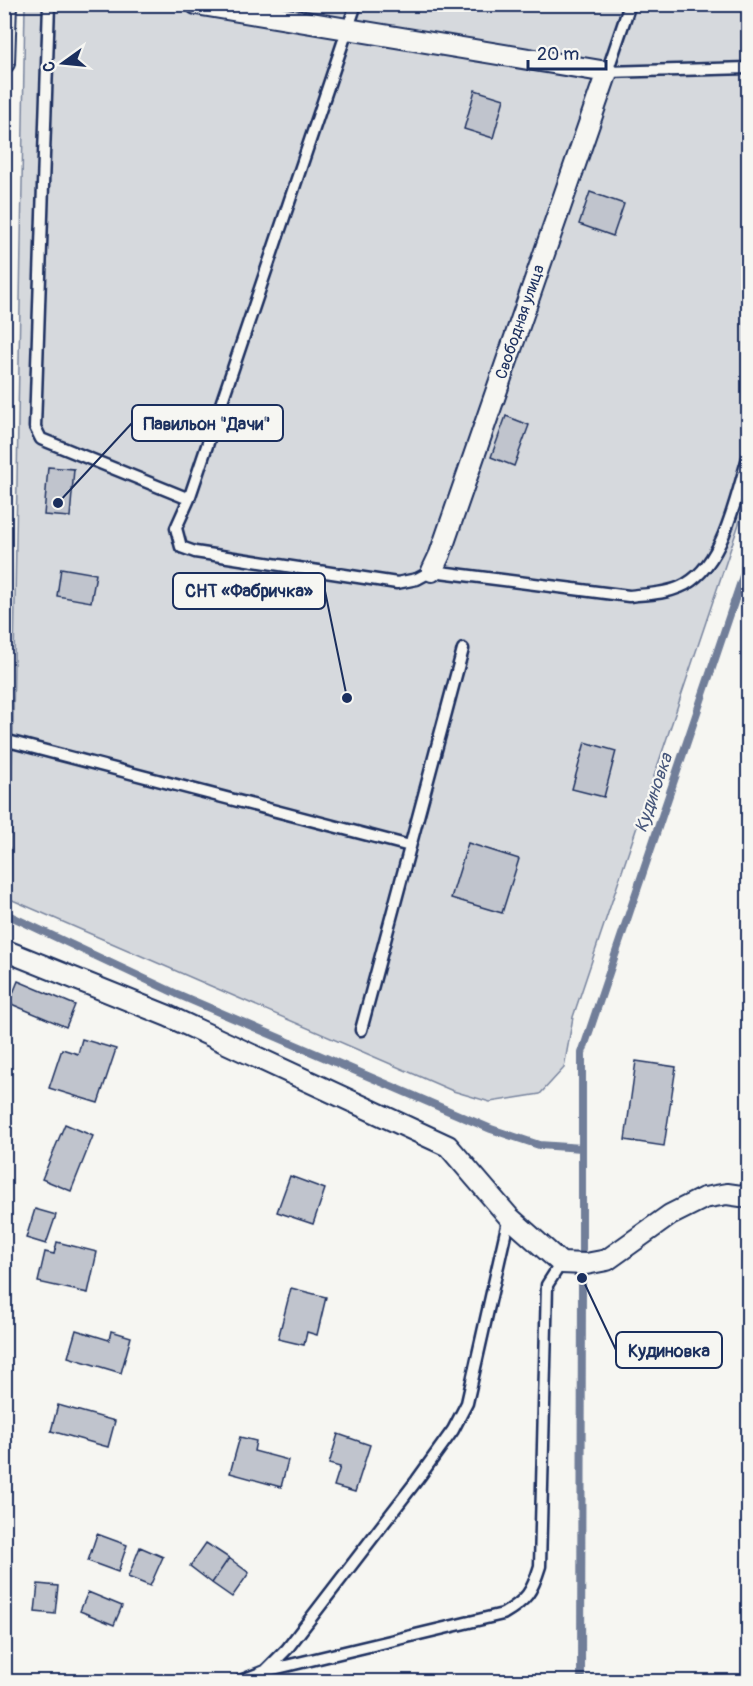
<svg xmlns="http://www.w3.org/2000/svg" width="753" height="1686" font-family="Pangolin,sans-serif">
  <style>
    .green { fill: #d6d9dd; stroke: #78849e; stroke-width: 1.5 }
    .lines { fill: none; stroke-linecap: round; stroke-linejoin: round }
    .stream { stroke: #717e99; stroke-width: 8 }
    .building { fill: #c0c4cd; stroke: #1b2f5e; stroke-width: 1.5 }
    .service-casing { stroke: #1b2f5e; stroke-width: 15 }
    .minor-casing { stroke: #1b2f5e; stroke-width: 24 }
    .service { stroke: #f6f6f2; stroke-width: 10 }
    .minor { stroke: #f6f6f2; stroke-width: 20 }
    .labels { text-anchor: middle; dominant-baseline: central; stroke-width: 4.5; stroke-linejoin: round; paint-order: stroke }
    .street-label { font-size: 16px; fill: #1b2f5e; stroke: #f6f6f2 }
    .water-label { font-size: 18px; font-style: italic; fill: #46567b; stroke: #f6f6f2 }
    .leader { fill: none; stroke: #1b2f5e; stroke-width: 2 }
    .callout-dot { fill: #1b2f5e; stroke: #f6f6f2; stroke-width: 2 }
    .callout { fill: #f6f6f2; stroke: #1b2f5e; stroke-width: 2 }
    .callout-label { font-size: 18px; text-anchor: middle; font-weight: bold; fill: #1b2f5e }
  </style>
  <rect width="100%" height="100%" fill="#f6f6f2"/>
  <filter id="ink" filterUnits="userSpaceOnUse"><feTurbulence type="fractalNoise" baseFrequency=".0167" numOctaves="2"/><feDisplacementMap in="SourceGraphic" scale="12" xChannelSelector="R" yChannelSelector="G"/><feConvolveMatrix kernelMatrix="1 2 1 2 8 2 1 2 1" color-interpolation-filters="sRGB"/></filter>
  <g filter="url(#ink)">
    <path class="green" d="M25,5H748V497L573,1017L564,1068L540,1094L490,1102L453,1091L10,899Z"/>
    <g class="lines">
      <path class="stream" d="M4,913L177,994L491,1129L539,1145L582,1148
        M582,1249V1053L748,561
        M581,1682L582,1278"/>
    </g>
    <path class="building" d="M475,90L504,99L493,138L464,129Z
      M590,192L624,204L613,236L579,224Z
      M506,416L529,425L514,466L491,457Z
      M48,467L74,469L70,517L44,515Z
      M61,568L96,574L91,602L57,596Z
      M585,742L616,751L604,797L572,789Z
      M468,843L519,859L502,913L451,898Z
      M18,981L75,1005L66,1027L9,1003Z
      M82,1039L116,1049L98,1103L49,1088L62,1049L78,1054Z
      M636,1061L676,1067L664,1146L625,1140Z
      M65,1124L93,1136L71,1191L42,1179Z
      M290,1176L325,1189L313,1224L277,1212Z
      M35,1209L56,1215L46,1244L26,1238Z
      M57,1242L97,1252L88,1293L38,1282L45,1252L54,1254Z
      M291,1288L326,1297L317,1335L307,1332L304,1345L278,1339Z
      M76,1330L109,1340L111,1331L131,1337L121,1373L68,1357Z
      M58,1405L115,1421L108,1447L51,1431Z
      M338,1434L370,1445L355,1492L334,1486L340,1467L329,1464Z
      M240,1437L256,1441L254,1451L288,1460L281,1487L230,1473Z
      M97,1534L127,1545L118,1572L88,1561Z
      M206,1543L229,1558L212,1583L190,1566Z
      M140,1547L163,1557L150,1586L128,1577Z
      M229,1558L249,1573L232,1597L212,1583Z
      M38,1584L58,1586L55,1614L35,1612Z
      M88,1592L122,1606L114,1625L80,1611Z"/>
    <g class="lines">
      <defs>
        <path id="service" d="M49,4L35,427L41,439L189,499
          M356,4L189,499L176,528L181,547L195,552L397,583L417,579L432,571L629,596C646,594 664,594 680,587C723,569 735,499 748,458
          M630,4L607,72L748,68
          M4,740L410,846
          M361,1030L463,649
          M265,1671L503,1614C527,1600 532,1592 540,1566L547,1285L561,1263
          M238,1682L265,1671L287,1649L417,1480L453,1430L467,1403L509,1217"/>
        <path id="minor" d="M196,4L607,72L440,554L432,571
          M4,63L6,4
          M4,950L168,1016L448,1146L509,1217L561,1263L586,1264L607,1260L670,1215L704,1198L727,1194L748,1197"/>
      </defs>
      <use href="#service" class="service-casing"/>
      <use href="#minor" class="minor-casing"/>
      <use href="#service" class="service"/>
      <use href="#minor" class="minor"/>
    </g>
  </g>
  <g class="labels">
    <g class="street-label">
      <text transform="translate(520 322) rotate(-71)">Свободная улица</text>
    </g>
    <g class="water-label">
      <text transform="translate(654 793) rotate(-71)">Кудиновка</text>
    </g>
  </g>
  <path class="leader" d="M58 503L132 423M347 698L325 591M582 1278L616 1350"/>
  <g class="callout-dot">
    <circle cx="58" cy="503" r="6"/>
    <circle cx="347" cy="698" r="6"/>
    <circle cx="582" cy="1278" r="6"/>
  </g>
  <g class="callout">
    <rect x="132" y="405" width="151" height="36" rx="6"/>
    <rect x="173" y="573" width="152" height="36" rx="6"/>
    <rect x="616" y="1332" width="106" height="36" rx="6"/>
  </g>
  <g class="callout-label">
    <text x="207" y="430">Павильон "Дачи"</text>
    <text x="249" y="597">СНТ «Фабричка»</text>
    <text x="669" y="1357">Кудиновка</text>
  </g>
  <rect width="753" height="1686" fill="none" stroke="#f6f6f2" stroke-width="24"/>
  <rect x="12" y="12" width="729" height="1662" fill="none" stroke="#1b2f5e" stroke-width="2" filter="url(#ink)"/>
  <g transform="translate(63 63) rotate(255)" stroke="#f6f6f2" stroke-width="4.5" paint-order="stroke">
  <path d="M0-4.5L10 22L0 15L-10 22Z" fill="#1b2f5e"/>
  <text y="-9" font-size="16" font-weight="bold" text-anchor="middle" fill="#1b2f5e">С</text>
  </g>
  <path d="M528 60v9h78v-9" fill="none" stroke="#1b2f5e" stroke-width="3"/>
  <text x="537" y="60" font-size="18" fill="#1b2f5e" stroke="#f6f6f2" stroke-width="4.5" paint-order="stroke">20 m</text>
</svg>
